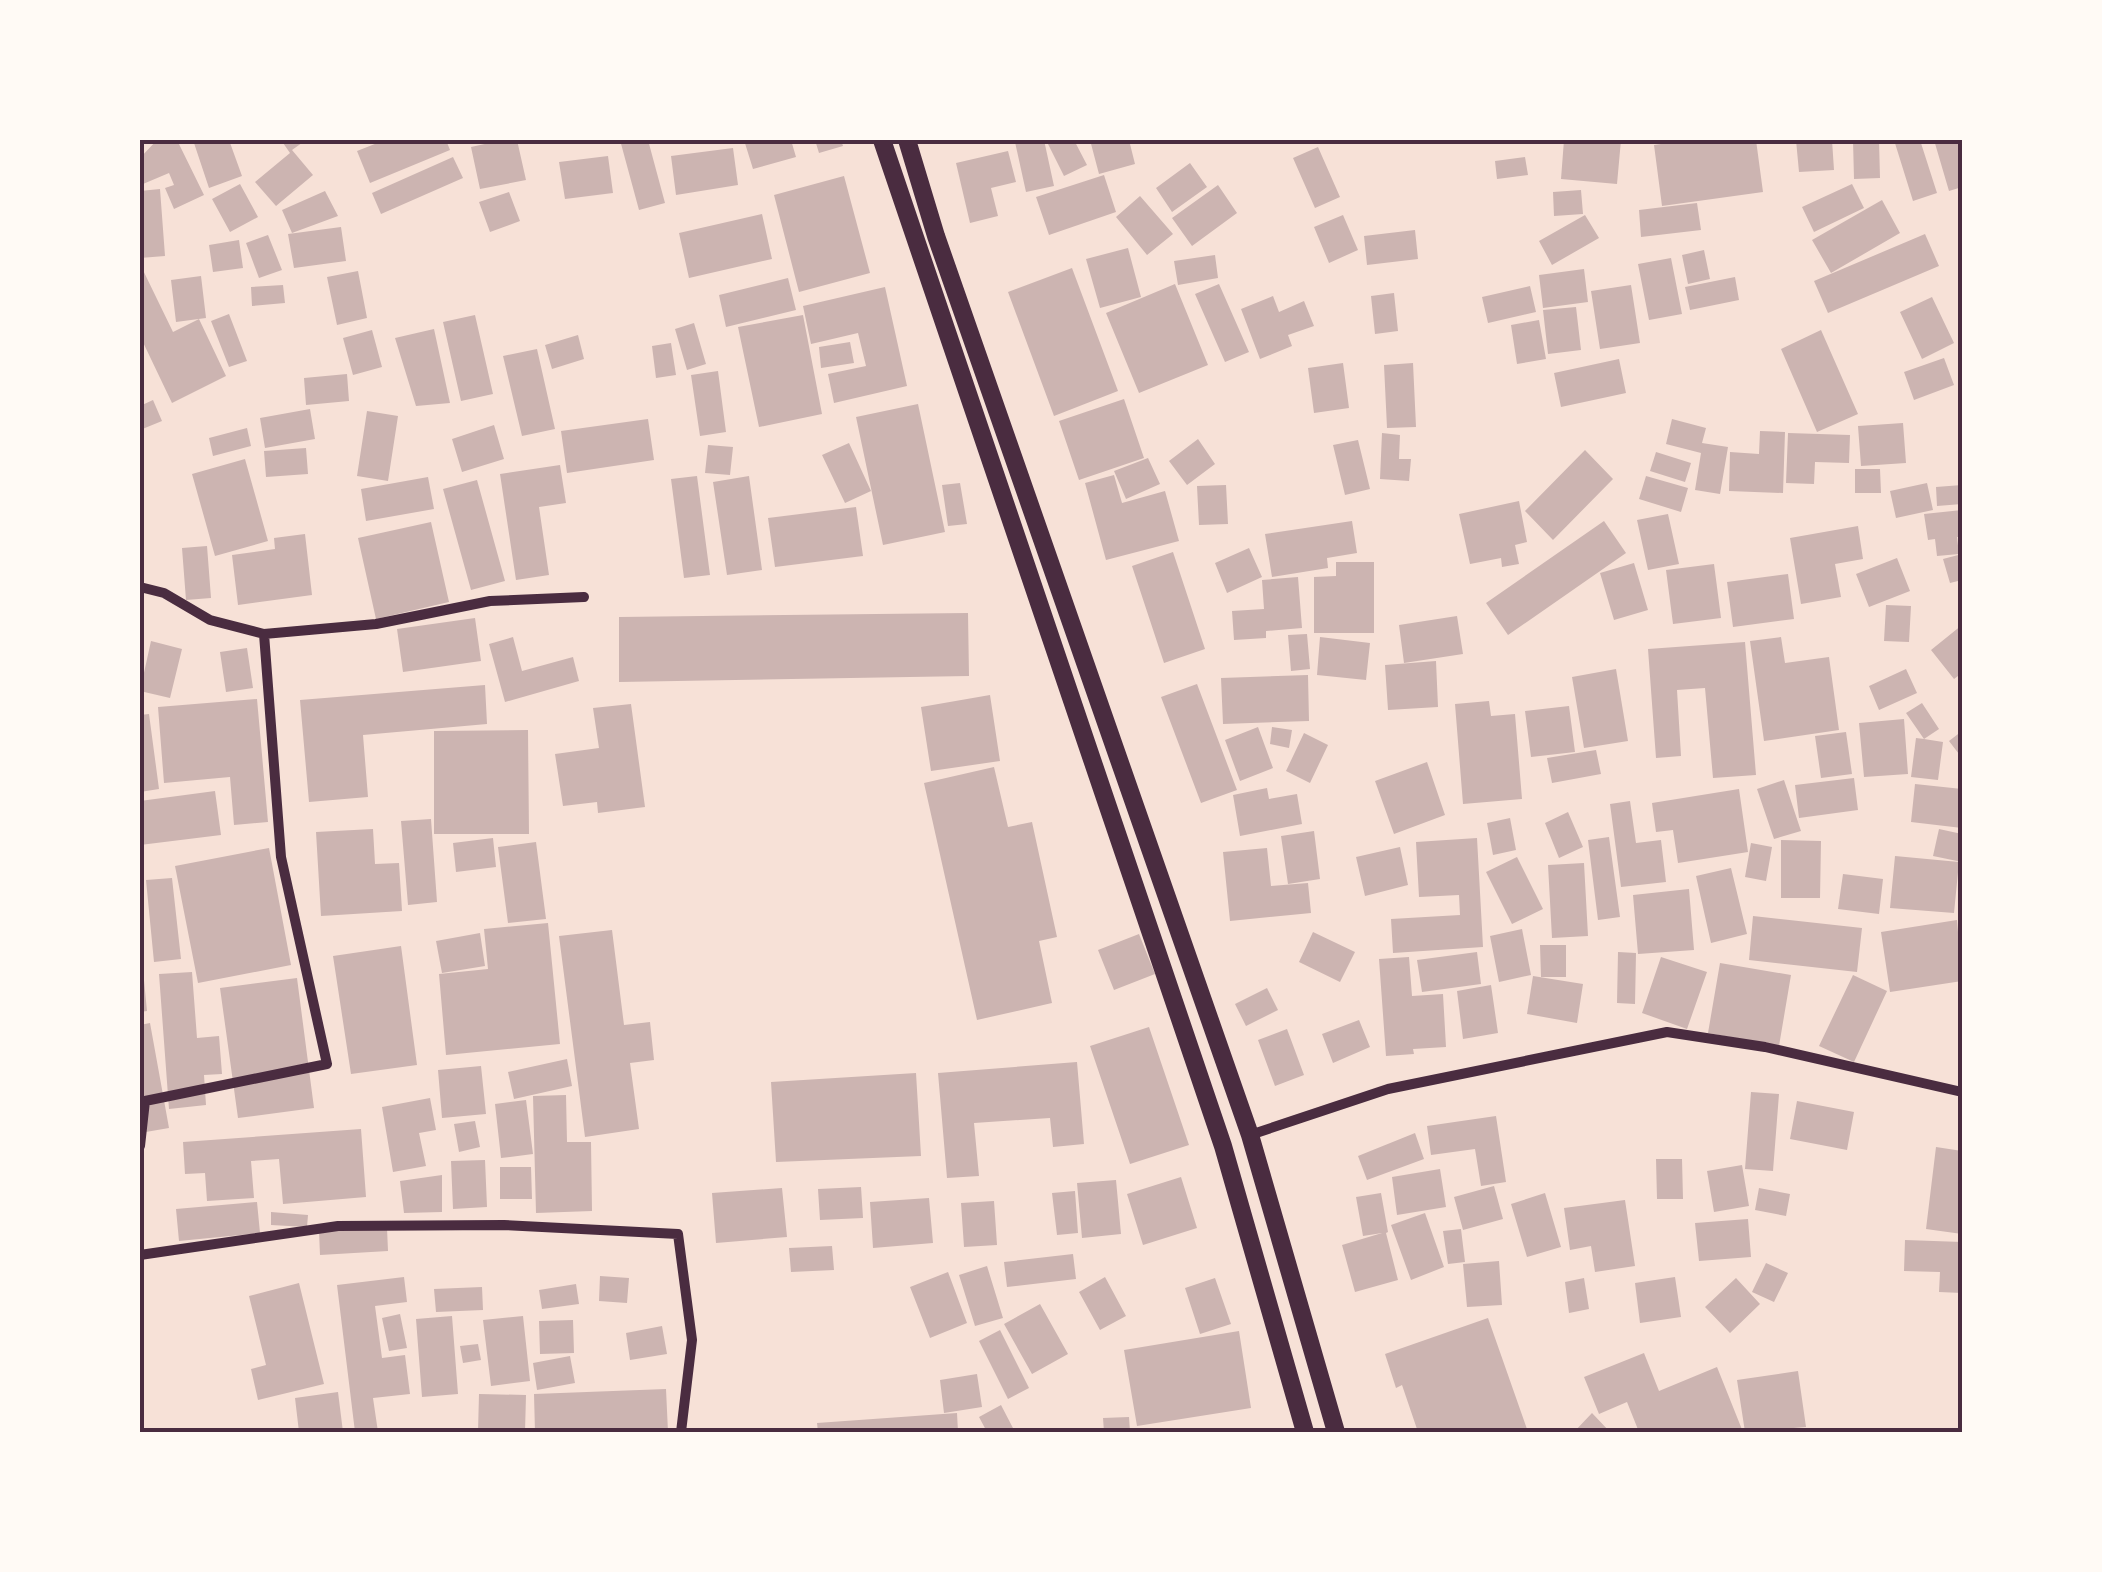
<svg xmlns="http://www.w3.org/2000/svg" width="2102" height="1572" font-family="Spectral,serif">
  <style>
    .building { fill: #ccb4b1 }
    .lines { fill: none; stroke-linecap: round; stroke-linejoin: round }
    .minor { stroke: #4a2c40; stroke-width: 10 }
    .tertiary { stroke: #4a2c40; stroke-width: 18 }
    .neatline { fill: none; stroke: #4a2c40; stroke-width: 4 }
  </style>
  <rect width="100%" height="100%" fill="#f7e1d7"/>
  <path class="building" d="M157,140H177L204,195L174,209L165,188L174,185L169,173L143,184L140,158Z
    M193,140H229L242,176L209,188Z
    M281,140H306L292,150L313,175L276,206L255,182L290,153Z
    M385,140H446L450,150L370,183L357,151Z
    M503,140H517L526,180L480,189L471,147Z
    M620,140H648L665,203L639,210Z
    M744,140H791L796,157L753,169Z
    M815,140H841L843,146L819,153Z
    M1044,140L1054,186L1026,192L1015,142Z
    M1046,140H1074L1087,165L1064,176Z
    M1090,140H1129L1135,164L1099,174Z
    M1564,140H1621L1617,184L1561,179Z
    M1688,140H1756L1763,192L1662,206L1654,145Z
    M1796,140H1832L1834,170L1799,172Z
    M1853,140H1879L1880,178L1854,179Z
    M1894,140H1920L1937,193L1913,201Z
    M1934,140H1962V187L1949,191Z
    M1318,147L1340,197L1315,208L1293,158Z
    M733,148L738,185L676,195L671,156Z
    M1008,151L1016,182L991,188L998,216L970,223L956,163Z
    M608,156L613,193L565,199L559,162Z
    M453,157L463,178L381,214L372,193Z
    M1525,157L1528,175L1497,179L1495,161Z
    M1190,163L1207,187L1172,212L1156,188Z
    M1104,175L1116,212L1049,235L1036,197Z
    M844,176L870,273L799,292L774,195Z
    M240,184L258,217L230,232L212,199Z
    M1852,184L1864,208L1814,232L1802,207Z
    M1218,185L1237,213L1192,246L1172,218Z
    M160,189L165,256L140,258V191Z
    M1581,190L1583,214L1554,216L1553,192Z
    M325,191L338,216L292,233L282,210Z
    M509,192L520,221L490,232L479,202Z
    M1140,196L1173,234L1147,255L1116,217Z
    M1882,200L1900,233L1831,273L1812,240Z
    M1697,203L1701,230L1641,237L1639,210Z
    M762,214L772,259L689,278L679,233Z
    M1343,215L1358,250L1329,263L1314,227Z
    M1585,215L1599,238L1552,265L1539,241Z
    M341,227L346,261L294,268L288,234Z
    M1415,230L1418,259L1367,265L1364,236Z
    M1925,234L1939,266L1828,313L1814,281Z
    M268,235L282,270L259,278L246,243Z
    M239,240L243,268L213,272L209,245Z
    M1128,248L1141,297L1100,308L1086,259Z
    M1704,250L1710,279L1688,284L1682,255Z
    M1215,255L1218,278L1178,285L1174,261Z
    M1671,258L1682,314L1649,320L1638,264Z
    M140,264L173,332L199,319L226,376L172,403L140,336Z
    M1072,268L1118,391L1054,416L1008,292Z
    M1584,269L1588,302L1543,308L1539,275Z
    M358,271L367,318L337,325L327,277Z
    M201,276L206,318L176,322L171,280Z
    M1735,277L1739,300L1690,310L1685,287Z
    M788,278L796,310L726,327L719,295Z
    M1175,284L1208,365L1139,393L1106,313Z
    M1219,284L1249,352L1225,362L1195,294Z
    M283,285L285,303L252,306L251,287Z
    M1631,285L1640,343L1600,349L1591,291Z
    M1530,286L1536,312L1488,323L1482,297Z
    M885,287L907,386L834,403L828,374L866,366L858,333L811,344L803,306Z
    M1394,293L1398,331L1375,334L1371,296Z
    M1273,296L1279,312L1304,301L1314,326L1288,335L1292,346L1260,359L1241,309Z
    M1932,297L1954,343L1922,359L1900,312Z
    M1576,307L1581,350L1548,354L1543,310Z
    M229,314L247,361L229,367L211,321Z
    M475,315L493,394L461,401L443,322Z
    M803,315L822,414L759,427L738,327Z
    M1539,320L1546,359L1517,364L1511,325Z
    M694,323L706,364L687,370L675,329Z
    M434,329L450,403L416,406L395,338Z
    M372,330L382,367L353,375L343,338Z
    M1821,330L1858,414L1817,432L1781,349Z
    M578,335L584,359L552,369L545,345Z
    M850,342L854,363L821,368L819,347Z
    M671,343L676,375L656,378L652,346Z
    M537,349L555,429L522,436L503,356Z
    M1944,358L1954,385L1914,400L1904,372Z
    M1619,359L1626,393L1561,407L1554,373Z
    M1343,363L1349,408L1314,413L1308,368Z
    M1413,363L1416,427L1387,428L1384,365Z
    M718,371L726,432L700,436L691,375Z
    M347,374L349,401L306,405L304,378Z
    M1124,399L1144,458L1079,480L1059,421Z
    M153,400L162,421L140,430V406Z
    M918,404L945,532L883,545L856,417Z
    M310,409L315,439L265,448L260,418Z
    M367,411L398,416L388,481L357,476Z
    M648,419L654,460L567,473L561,431Z
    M1672,419L1706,428L1702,443L1728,447L1720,494L1695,490L1701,453L1666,444Z
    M1903,423L1906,463L1861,466L1858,426Z
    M494,425L504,459L462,472L452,439Z
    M247,428L251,446L213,456L209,438Z
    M1760,431L1785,432L1783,493L1729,491L1730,452L1759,454Z
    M1382,433L1400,435L1399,459H1411L1409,481L1380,479Z
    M1788,433L1850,435L1849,463L1815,462L1814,484L1786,483Z
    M1198,439L1215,464L1187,485L1169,461Z
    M1358,440L1370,489L1345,495L1333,445Z
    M849,443L871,491L845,503L822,455Z
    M708,445L733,447L730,475L705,473Z
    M306,448L308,474L266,477L264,451Z
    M1585,450L1613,479L1553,540L1525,511Z
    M1656,452L1691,463L1685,482L1650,471Z
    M1148,458L1160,484L1126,499L1114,471Z
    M245,459L268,541L215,556L192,474Z
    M560,465L566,503L539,507L549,575L516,580L500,474Z
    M1855,469H1880L1881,493H1855Z
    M1114,475L1122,503L1165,491L1179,541L1106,560L1085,483Z
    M697,476L710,575L684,578L671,479Z
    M749,476L762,570L727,575L713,482Z
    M1646,476L1688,488L1681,512L1639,499Z
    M428,477L434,509L366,521L361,489Z
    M477,480L505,581L471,590L443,489Z
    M960,483L967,524L948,526L942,485Z
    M1927,483L1933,510L1896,518L1890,491Z
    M1226,485L1228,524L1199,525L1197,486Z
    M1962,485V504L1937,506L1936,487Z
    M1519,501L1527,542L1515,545L1519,564L1502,567L1501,558L1470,564L1459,514Z
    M856,507L863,556L775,567L768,518Z
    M1962,510V537H1957L1959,554L1937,556L1935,539L1928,540L1924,514Z
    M1668,514L1679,564L1648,570L1637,520Z
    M1352,521L1357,553L1327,558L1328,568L1272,577L1265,534Z
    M1604,521L1626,553L1508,635L1486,603Z
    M431,522L449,602L376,619L358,538Z
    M1858,526L1863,559L1835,564L1841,597L1801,604L1790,538Z
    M305,534L312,595L238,605L232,555L275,549L274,538Z
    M207,546L211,598L186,600L182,548Z
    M1249,548L1262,577L1227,593L1215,563Z
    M1173,552L1205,649L1164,663L1132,566Z
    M1962,554V580L1950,583L1943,559Z
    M1897,558L1910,591L1869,607L1856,574Z
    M1336,562H1374V633H1314V577L1336,576Z
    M1634,563L1648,610L1614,620L1600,573Z
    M1714,564L1721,618L1673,624L1666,570Z
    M1788,574L1794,619L1733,627L1727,582Z
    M1298,577L1302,628L1266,631V638L1234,640L1232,611L1264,609L1262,580Z
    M1886,605L1911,606L1909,642L1884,641Z
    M968,613L969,676L619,682V617Z
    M1457,616L1463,654L1404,663L1399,625Z
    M475,618L481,661L403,672L397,629Z
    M1962,625V673L1954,679L1931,650Z
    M1307,634L1310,669L1291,671L1288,635Z
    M513,637L522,671L573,657L579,681L505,702L489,644Z
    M1320,637L1370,643L1366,680L1317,675Z
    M1781,637L1785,663L1829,657L1839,730L1764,741L1750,641Z
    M151,641L182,649L170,698L140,691Z
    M1745,642L1756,775L1713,778L1705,688L1677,690L1681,756L1656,758L1648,649Z
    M247,648L253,688L226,692L220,652Z
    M1436,661L1438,707L1388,710L1385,665Z
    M1616,669L1628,741L1584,748L1572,677Z
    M1906,669L1917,693L1879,710L1869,686Z
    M1308,675L1309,721L1223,724L1221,678Z
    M1197,684L1237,790L1201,803L1161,697Z
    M485,685L487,724L363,735L368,797L309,802L300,700Z
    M990,695L1000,761L931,771L921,707Z
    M257,699L268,822L234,825L230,777L164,783L158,707Z
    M1489,701L1491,716L1515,714L1522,799L1463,804L1455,704Z
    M1922,703L1939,729L1924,739L1943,742L1938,780L1911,777L1916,738L1924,739L1906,713Z
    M631,704L645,807L598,813L597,802L563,806L555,754L599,748L593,708Z
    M1569,706L1575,752L1531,757L1525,711Z
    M149,714L159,789L140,792V715Z
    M1904,719L1908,774L1864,777L1859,723Z
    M1258,727L1273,768L1240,781L1225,740Z
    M1272,727L1292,730L1289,748L1270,744Z
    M528,730L529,834H434V731Z
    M1962,731V758L1949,741Z
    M1846,732L1852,774L1821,778L1815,736Z
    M1304,733L1328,745L1310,783L1286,771Z
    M1596,750L1601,774L1552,783L1547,758Z
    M1427,762L1445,815L1394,834L1375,781Z
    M994,767L1008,827L1032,822L1057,937L1039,941L1052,1003L977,1020L924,783Z
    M1854,778L1858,810L1799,818L1795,785Z
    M1784,780L1801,831L1774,839L1757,789Z
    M1915,784L1962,789V828L1911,822Z
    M1267,788L1269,799L1297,794L1302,824L1240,836L1233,795Z
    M1739,789L1748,852L1678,863L1673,830L1656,832L1652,803Z
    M215,791L221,835L140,845V801Z
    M1630,801L1636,843L1661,840L1666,882L1621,887L1610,804Z
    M1568,812L1583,847L1559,858L1545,823Z
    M1510,818L1516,850L1493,855L1487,823Z
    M431,819L437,902L408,905L401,821Z
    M373,829L375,864L399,863L402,911L321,916L316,832Z
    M1939,829L1962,834V862L1933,856Z
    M1314,831L1320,879L1288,884L1281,836Z
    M1609,837L1620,917L1598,920L1588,840Z
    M493,838L496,867L456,872L453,843Z
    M1477,838L1483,947L1393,953L1391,919L1460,915L1459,895L1419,897L1416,842Z
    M1781,840L1821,841L1820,898H1781Z
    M536,842L546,919L508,923L498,847Z
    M1751,843L1772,847L1766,881L1745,877Z
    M1400,847L1408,885L1365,896L1356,857Z
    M269,848L291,965L198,983L175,866Z
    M1267,848L1271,886L1308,883L1311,913L1230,921L1223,852Z
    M1895,856L1959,862L1954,913L1890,908Z
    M1517,857L1543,909L1512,924L1486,872Z
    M1584,863L1588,936L1552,938L1548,865Z
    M1731,868L1747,934L1711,943L1696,876Z
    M1843,874L1883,879L1879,914L1838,909Z
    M172,878L181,959L154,962L146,880Z
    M1689,889L1694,950L1638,954L1633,895Z
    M1753,916L1862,928L1857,972L1749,960Z
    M1957,920L1962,981L1890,992L1881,932Z
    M548,923L560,1044L446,1055L439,974L488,969L484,929Z
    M1522,929L1531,975L1499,982L1490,936Z
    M612,930L624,1025L650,1022L654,1060L630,1063L639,1129L585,1137L559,936Z
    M1313,932L1355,952L1340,982L1299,962Z
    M480,933L485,966L442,973L436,941Z
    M1139,934L1155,974L1114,990L1098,950Z
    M1540,945H1566V977H1541Z
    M401,946L417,1065L351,1074L333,956Z
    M1477,952L1481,984L1422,992L1417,960Z
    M1618,952L1636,953L1635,1004L1617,1003Z
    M1409,957L1412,996L1443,994L1446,1047L1413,1049L1414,1054L1386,1056L1379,959Z
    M1661,957L1707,972L1687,1029L1642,1013Z
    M1720,963L1791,975L1779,1046L1708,1033Z
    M143,970L147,1011L140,1012V971Z
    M192,972L197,1038L219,1036L222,1074L204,1075L206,1105L169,1109L159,974Z
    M1853,975L1887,991L1854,1062L1819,1046Z
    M1533,976L1583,984L1577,1023L1527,1014Z
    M297,978L314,1108L238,1118L220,988Z
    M1491,985L1498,1033L1463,1039L1457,991Z
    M1267,988L1278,1010L1246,1026L1235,1004Z
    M1359,1020L1370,1047L1333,1063L1322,1034Z
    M150,1023L169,1128L140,1133V1025Z
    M1149,1027L1189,1145L1130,1164L1090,1046Z
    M1287,1029L1304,1075L1275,1086L1258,1040Z
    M567,1059L572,1086L514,1099L508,1072Z
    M1077,1062L1084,1144L1053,1147L1050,1118L974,1123L979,1176L947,1178L938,1073Z
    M481,1066L486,1114L442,1118L438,1070Z
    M916,1073L921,1156L776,1162L771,1082Z
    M1751,1092L1779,1094L1773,1171L1745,1169Z
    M566,1095L567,1142H591L592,1211L536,1213L533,1096Z
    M430,1098L436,1130L419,1133L426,1166L393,1172L382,1107Z
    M526,1100L533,1154L501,1158L495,1104Z
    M1797,1101L1854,1112L1847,1150L1790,1139Z
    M1496,1116L1506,1182L1481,1186L1475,1149L1431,1155L1427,1126Z
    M475,1121L480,1147L459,1152L454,1124Z
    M361,1129L366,1197L283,1204L279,1159L251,1161L254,1198L207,1201L205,1173L185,1174L183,1142Z
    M1415,1133L1424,1159L1367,1180L1358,1156Z
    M1936,1147L1962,1151V1234L1926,1229Z
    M1656,1159H1682L1683,1199H1657Z
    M485,1160L487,1207L453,1209L451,1161Z
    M1742,1165L1749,1206L1714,1212L1707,1171Z
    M500,1167H531L532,1199H500Z
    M1440,1169L1446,1207L1397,1215L1392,1177Z
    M442,1175V1212L404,1213L400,1181Z
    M1181,1177L1197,1228L1143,1245L1127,1194Z
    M1116,1180L1121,1234L1082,1238L1077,1183Z
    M1494,1186L1503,1219L1463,1230L1454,1197Z
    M861,1187L863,1218L820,1220L818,1189Z
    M782,1188L787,1237L716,1243L712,1193Z
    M1759,1188L1790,1194L1786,1216L1755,1210Z
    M1075,1191L1078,1233L1057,1235L1052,1193Z
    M1381,1193L1388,1232L1386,1233L1398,1280L1355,1292L1342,1245L1382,1233L1363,1236L1356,1197Z
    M1545,1193L1561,1247L1527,1257L1511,1204Z
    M929,1198L933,1243L873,1248L870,1202Z
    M1625,1200L1635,1266L1595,1272L1591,1246L1570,1250L1564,1208Z
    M994,1201L997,1245L964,1247L961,1203Z
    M257,1202L260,1233L179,1241L176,1209Z
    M271,1212L308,1215L307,1227L271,1225Z
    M1425,1213L1444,1267L1411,1280L1391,1225Z
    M1748,1219L1751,1257L1699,1261L1695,1223Z
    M387,1228L388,1251L320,1255L319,1231Z
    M1461,1229L1465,1262L1448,1264L1443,1231Z
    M1905,1240L1962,1242V1293L1939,1292L1940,1272L1904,1271Z
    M832,1246L834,1270L791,1272L789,1248Z
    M1073,1254L1076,1279L1007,1287L1004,1262Z
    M1499,1261L1502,1305L1467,1307L1463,1264Z
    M1766,1263L1788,1273L1774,1302L1752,1292Z
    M987,1266L1003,1318L975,1326L959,1275Z
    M948,1272L967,1323L930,1338L910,1287Z
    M600,1276L629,1278L627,1303L599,1301Z
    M404,1277L407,1302L375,1306L382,1358L405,1355L410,1394L373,1398L378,1432H355L337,1285Z
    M1105,1277L1126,1316L1100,1330L1079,1292Z
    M1675,1277L1681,1317L1640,1323L1635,1283Z
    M1215,1278L1231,1324L1200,1334L1185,1288Z
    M1584,1278L1589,1309L1569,1313L1565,1282Z
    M1736,1278L1760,1304L1730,1333L1705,1307Z
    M299,1283L324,1384L258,1400L251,1369L266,1365L249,1296Z
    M576,1284L579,1304L542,1309L539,1290Z
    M482,1287L483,1310L436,1312L434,1289Z
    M1040,1304L1068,1354L1032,1374L1004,1324Z
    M400,1314L407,1348L389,1351L382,1318Z
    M452,1316L458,1394L422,1397L416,1319Z
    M523,1316L530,1381L491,1386L483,1320Z
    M1488,1318L1528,1432H1418L1402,1385L1396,1388L1385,1354Z
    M573,1320L574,1353L540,1354L539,1321Z
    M662,1326L667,1354L630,1360L626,1333Z
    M1000,1330L1029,1388L1008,1399L979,1341Z
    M1239,1331L1251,1408L1137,1426L1124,1350Z
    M478,1344L481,1360L463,1363L460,1346Z
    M1644,1353L1659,1391L1717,1367L1743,1432H1639L1627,1402L1599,1414L1584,1377Z
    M570,1356L575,1383L537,1390L533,1363Z
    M1798,1371L1806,1427L1745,1432L1737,1380Z
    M977,1374L982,1407L944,1413L940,1380Z
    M666,1389L668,1432H535L534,1394Z
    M338,1392L343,1432H299L295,1398Z
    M479,1394L526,1395L525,1432H478Z
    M1001,1405L1014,1430L987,1432L979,1417Z
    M957,1413L958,1432H818L817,1423Z
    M1592,1413L1610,1432H1574Z
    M1129,1417L1130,1432H1104L1103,1418Z"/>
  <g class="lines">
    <path class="minor" d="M140,587L164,593L210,620L264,634
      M1250,1135L1388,1089L1667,1032L1765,1047L1962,1092
      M140,1146L145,1101L327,1064L281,857L264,634L376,624L490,601L584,597
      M140,1255L338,1226L504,1225L678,1234L692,1340L681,1432"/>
    <path class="tertiary" d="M882,140L1223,1146L1305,1432
      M907,140L936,236L1250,1135L1336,1432"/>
  </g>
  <rect width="2102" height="1572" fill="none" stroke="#fffaf5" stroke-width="285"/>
  <rect x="142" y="142" width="1818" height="1288" class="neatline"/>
</svg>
